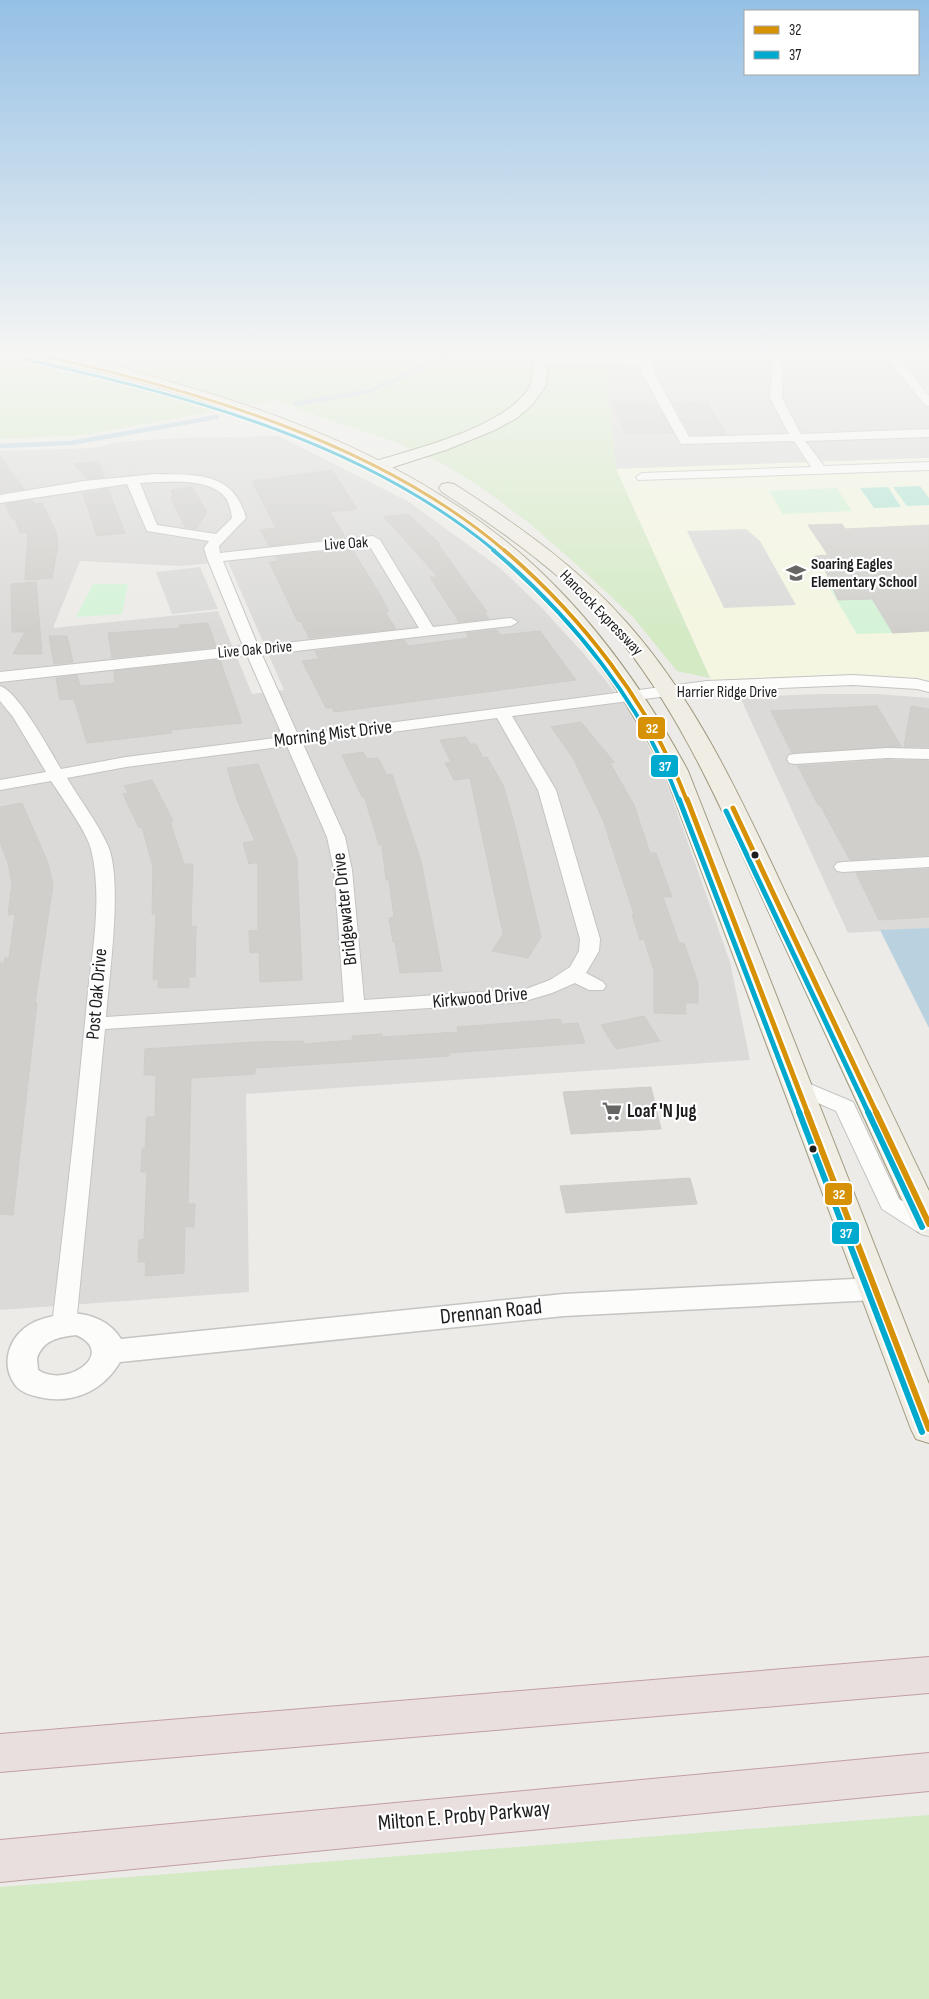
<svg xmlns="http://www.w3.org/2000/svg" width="929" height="1999" font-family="'Sofia Sans Condensed',sans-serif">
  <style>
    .residential { fill: #dbdad8; fill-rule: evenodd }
    .education { fill: #f4f6e1 }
    .religious { fill: #dadad8 }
    .grass { fill: #d4eac5 }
    .park { fill: #d4f3d8 }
    .pitch { fill: #b1e4d5 }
    .water { fill: #bad2e0 }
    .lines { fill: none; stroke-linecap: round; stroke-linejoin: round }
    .stream { stroke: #bad2e0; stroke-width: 4.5 }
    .building { fill: #d0cfcc; stroke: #cfcdc8 }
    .minor-casing { stroke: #c5c4c3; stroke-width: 2 }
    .tertiary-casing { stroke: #c5c4c3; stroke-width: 3 }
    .secondary-casing { stroke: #91967e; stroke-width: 2 }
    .primary-casing { stroke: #a29c83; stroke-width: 2 }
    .motorway-casing { stroke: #c29ea4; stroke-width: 2 }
    .minor { fill: #fcfcfb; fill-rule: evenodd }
    .tertiary { fill: #fcfcfb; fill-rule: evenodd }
    .secondary { fill: #f1f3ea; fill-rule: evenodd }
    .primary { fill: #f0ede4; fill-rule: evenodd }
    .motorway { fill: #e9dfde; fill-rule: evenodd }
    .bus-1-far3-casing { stroke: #fff; stroke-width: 5.5 }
    .bus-1-far2-casing { stroke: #fff; stroke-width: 7 }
    .bus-1-far1-casing { stroke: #fff; stroke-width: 9 }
    .bus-1-casing { stroke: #fff; stroke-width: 10 }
    .bus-2-far3-casing { stroke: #fff; stroke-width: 5.5 }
    .bus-2-far2-casing { stroke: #fff; stroke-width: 7 }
    .bus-2-far1-casing { stroke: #fff; stroke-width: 9 }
    .bus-2-casing { stroke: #fff; stroke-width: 10 }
    .bus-1-far3 { stroke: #d69204; stroke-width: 3 }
    .bus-1-far2 { stroke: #d69204; stroke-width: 4 }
    .bus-1-far1 { stroke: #d69204; stroke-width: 5 }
    .bus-1 { stroke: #d69204; stroke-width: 6 }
    .bus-2-far3 { stroke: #00a9ce; stroke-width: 3 }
    .bus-2-far2 { stroke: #00a9ce; stroke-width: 4 }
    .bus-2-far1 { stroke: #00a9ce; stroke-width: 5 }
    .bus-2 { stroke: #00a9ce; stroke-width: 6 }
    .bus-dot { fill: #1e1e1e; stroke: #fff; stroke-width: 2 }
    .labels { text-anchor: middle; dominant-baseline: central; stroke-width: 4.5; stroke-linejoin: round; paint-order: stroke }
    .far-street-label { font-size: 16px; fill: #1e1e1e; stroke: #fff }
    .far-poi-label { font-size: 16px; font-weight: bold; fill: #1e1e1e; stroke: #fff; text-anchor: start }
    .street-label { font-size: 19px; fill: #1e1e1e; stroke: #fff }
    .poi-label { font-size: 19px; font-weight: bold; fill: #1e1e1e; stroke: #fff; text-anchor: start }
    .near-street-label { font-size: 22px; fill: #1e1e1e; stroke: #fff }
    .line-badge { stroke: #fff; stroke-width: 2 }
    .badge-label { font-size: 14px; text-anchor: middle; font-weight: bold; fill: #fff }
  </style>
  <rect width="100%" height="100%" fill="#ecebe7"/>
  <path class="residential" d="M602,352H929V458L616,469Z
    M279,436L409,502L500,568L542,608L584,654L631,712L666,781L730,962L750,1060L246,1094L249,1292L0,1310V451L95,448L118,442L179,438ZM80,561L179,566L228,562L284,690L252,694L218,611L53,628Z
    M822,694H878L929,698V928L848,933L740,697Z"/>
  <path class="education" d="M929,458V682L912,680L712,682L616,469Z"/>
  <path class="religious" d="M186,454L187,459L195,460L201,455L256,464L235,478L186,470L190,467L182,466L178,470L157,471L158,472L142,473L139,470L114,473L104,458Z
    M161,485L174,520L158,522L163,528L209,532L203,539H196L189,545L144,540L131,535L113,490Z
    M383,516L395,536L381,538L383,541L396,539L411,556L395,560L399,564L415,562L448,613L395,619L371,576L386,573L365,540L349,521Z
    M746,529L760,541L796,605L724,608L687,531Z
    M344,534L350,552L246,563L235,544Z
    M200,567L218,609L172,614L156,572Z
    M275,585L286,606L272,607V610L288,609L296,628L265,631L246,589Z
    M518,614L528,629L487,634L482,627L473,628L479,635L436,640L430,633L406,637L410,644L359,650L357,643L349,644L353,650L301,656L291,642Z"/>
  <path class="grass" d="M0,352H580L605,363L616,469L710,678L677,671L633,617L577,565L529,523L482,488L445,465L390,440L306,412L277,400L84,435L0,439Z
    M929,1815V1999H0V1887Z"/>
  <path class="park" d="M837,488L852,511L783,514L769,491Z
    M852,578L871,598L893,633L857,634L824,579Z
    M93,584H128L122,614L76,617Z"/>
  <path class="pitch" d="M920,486L929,498V505L907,506L893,487Z
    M888,487L901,507L874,508L860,488Z"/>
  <path class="water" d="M929,928V1028L880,930Z"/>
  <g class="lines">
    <path class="stream" d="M295,404L370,391L455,352
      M0,446L71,443L217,417"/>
  </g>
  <path class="building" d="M644,401L645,404L657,403L673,433L626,434L612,402Z
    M708,402L711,408L726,434L693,435L689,432L673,403Z
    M0,456L24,489L0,493Z
    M98,461L104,477L87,479L74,464Z
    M332,470L357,509L330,512L345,537L269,546L260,530L276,528L252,481Z
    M192,487L207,512L196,529L185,527L170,497H174L171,490Z
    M108,489L125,533L97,536L83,494Z
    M32,500L35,504L42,503L56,532L58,545L52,578L25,580L28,532L20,533L15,519H12L5,504Z
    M408,514L440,544H438L487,612L485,613L489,619L459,622L430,577H438L384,517Z
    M842,524L845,529L929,525V631L893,633L872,599L838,600L826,572L815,556L828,555L808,525Z
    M352,549L383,600L389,612H385L396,629L309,638L301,621L298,622L269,562L278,561L276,557Z
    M36,582L42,654H13L25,632H12L11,584Z
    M208,623L216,647L112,658L108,633L180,628L179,625Z
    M497,630L500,635L540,631L576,680L334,712L332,708H326L302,661L319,659L315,651L404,640L408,646L469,638L466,633Z
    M49,636H67L73,662L54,664Z
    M220,660L242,723L171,730L172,733L87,743L74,699L60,700L56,678L77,675L80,686L115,683L114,671Z
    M877,706L901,746L792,753L771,711Z
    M911,706L929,709V747H904Z
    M581,722L614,762L610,763L634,805L650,853H656L672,897H663L679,943H684L698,983V1003H685L686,1014L654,1013V971L644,939L640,940L632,914H634L603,820L573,758L551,727Z
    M466,737L470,744H476L483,758L487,757L504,787L516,830L541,937L528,958L492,951L503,934L470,778L454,780L445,763L451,762L440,740Z
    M363,752L367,759L378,758L387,775L392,774L421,861L442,971L400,973L395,941L393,942L389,918L394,917L389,880H386L382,845H379L364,796L362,797L342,755Z
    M887,760L929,761V855L850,860L820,805H818L798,766Z
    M258,764L297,859L302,980L260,982L259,952L250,953L249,931L258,930V862L249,864L243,843L255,841L237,800L227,768Z
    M152,780L173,821L170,822L184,864H193L191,927L196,926L195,977H189V987L158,988V979L153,980L156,914H152L153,867L142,827L139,828L123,794L128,793L124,786Z
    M22,803L48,863L53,885L35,1003H37L13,1215L0,1214V963H4L5,958H9L15,914L8,915L12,884L8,863L0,842V807Z
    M929,869V917L879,920L856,873Z
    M644,1016L660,1041L616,1049L601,1025Z
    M560,1019L562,1024L578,1023L585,1043L449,1053V1056L255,1068V1074L191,1078L188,1204H195L194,1227H185L184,1273L145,1276L146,1262H138L139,1240L144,1239L147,1172H141L142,1149H145L147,1117H155L156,1075H144L145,1049L254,1042L303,1041L304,1044L353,1040L352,1036L382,1034V1037L458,1032L457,1027Z
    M651,1087L661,1129L571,1134L563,1092Z
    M690,1178L697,1204L566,1213L560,1186Z"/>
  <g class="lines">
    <defs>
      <path id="minor" d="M649,352H660L652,363L653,371L689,437L789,434L770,398L773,352H783L782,398L801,434L929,429V437L805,441L824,466L929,462V470L638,480L636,477L642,473L811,467L794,441L681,444L641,371V366L602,363L539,365L533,362L539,359L602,357L643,359Z
        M882,352H893L929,396V406L925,405Z
        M156,474C197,475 233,471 246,518L219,546L220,553L373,536L380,540L433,627L511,618L518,622L511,626L262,655L298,735L707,681L853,675L917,679L929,682V692L917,689L853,685L707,691L512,716L556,790L600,939L599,951L586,973L603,982L606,986L603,990H589L575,983L552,993L522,1002L105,1029L76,1325L73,1331L64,1334L55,1331L52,1325C65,1217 77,1109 87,1001C92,952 103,898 91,849C88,834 61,796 51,781L0,790V780L46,772L13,717L0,701V686C18,691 50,751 61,769L126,757L283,737L247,655L0,682V672L243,646L207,558L204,548L209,541L147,531L127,484L0,503V495L84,481ZM156,482C177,482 208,479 224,496C229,501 231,511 232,518L216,534L157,525L140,483ZM369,545L419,628L258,646L223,561ZM497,718L538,790L580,939L579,951L570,967L550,980L526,989L364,1000L352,870L345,837L303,744ZM287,746L327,837L334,870L344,1002L106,1017C109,977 123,880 108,846C98,823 80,800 67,778L126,767Z
        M887,748L929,749V759L887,758L795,764L789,763L787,759L789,755L795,754Z
        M929,857V867L843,872L837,871L834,867L837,863L843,862Z
        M798,1079L853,1102L899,1199L929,1217V1236L921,1234L882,1209L836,1111L791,1091L787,1086L791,1081Z"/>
      <path id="tertiary" d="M874,1278L885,1281L889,1289L885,1297L874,1300L564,1316L120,1362C103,1391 72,1405 39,1397C31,1395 22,1393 16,1386C0,1366 8,1338 29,1325C40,1318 56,1315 69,1314C89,1312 111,1322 121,1339L564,1294ZM76,1335C118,1353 66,1389 38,1370L37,1358C43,1340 59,1337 76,1335Z"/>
      <path id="secondary" d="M534,352H549L546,385L533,404L517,418L495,430L446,450L381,471H369L366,467L369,463C414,449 506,428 530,386C532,382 534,356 534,352Z"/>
      <path id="primary" d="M18,352C72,350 133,371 184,386C296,418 411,466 503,539C580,600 642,685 688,771L929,1384V1443L916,1439L911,1429L664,771C623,690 560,602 488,545C388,466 264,417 142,383C102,372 61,365 21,355Z
        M448,483L454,484C516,524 578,567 627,623C698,703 742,801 787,896C835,994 882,1093 929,1191V1235L918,1232L913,1224C865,1119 816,1013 767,908C723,813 682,714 614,632C566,576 504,532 442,492L439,488L442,484Z"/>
      <path id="motorway" d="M929,1657V1693L0,1772V1734Z
        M929,1753V1791L0,1882V1840Z"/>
    </defs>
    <use href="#minor" class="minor-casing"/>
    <use href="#tertiary" class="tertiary-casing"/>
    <use href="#secondary" class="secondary-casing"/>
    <use href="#primary" class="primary-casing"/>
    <use href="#motorway" class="motorway-casing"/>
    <use href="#minor" class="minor"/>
    <use href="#tertiary" class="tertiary"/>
    <use href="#secondary" class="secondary"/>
    <use href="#primary" class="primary"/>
    <use href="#motorway" class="motorway"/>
    <defs>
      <path id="bus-1-far3" d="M26,352C189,388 377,441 505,551"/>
      <path id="bus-1-far2" d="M504,550C582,617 650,704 687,801"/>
      <path id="bus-1-far1" d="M687,799L808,1114
        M733,808L877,1114"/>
      <path id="bus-1" d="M807,1112L929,1429
        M876,1112L929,1224"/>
      <path id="bus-2-far3" d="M24,359C188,396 363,441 495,551"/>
      <path id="bus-2-far2" d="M493,550C572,617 642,703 679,801"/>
      <path id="bus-2-far1" d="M679,799L800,1114
        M726,811L869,1114"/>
      <path id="bus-2" d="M799,1112L922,1432
        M868,1112L922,1227"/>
    </defs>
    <use href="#bus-1-far3" class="bus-1-far3-casing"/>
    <use href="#bus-1-far2" class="bus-1-far2-casing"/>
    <use href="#bus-1-far1" class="bus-1-far1-casing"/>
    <use href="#bus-1" class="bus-1-casing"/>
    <use href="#bus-2-far3" class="bus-2-far3-casing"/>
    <use href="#bus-2-far2" class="bus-2-far2-casing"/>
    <use href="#bus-2-far1" class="bus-2-far1-casing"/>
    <use href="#bus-2" class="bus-2-casing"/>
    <use href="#bus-1-far3" class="bus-1-far3"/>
    <use href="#bus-1-far2" class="bus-1-far2"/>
    <use href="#bus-1-far1" class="bus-1-far1"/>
    <use href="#bus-1" class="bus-1"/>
    <use href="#bus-2-far3" class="bus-2-far3"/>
    <use href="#bus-2-far2" class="bus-2-far2"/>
    <use href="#bus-2-far1" class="bus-2-far1"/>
    <use href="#bus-2" class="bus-2"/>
  </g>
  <linearGradient id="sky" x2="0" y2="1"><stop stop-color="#95c0e5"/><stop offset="0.56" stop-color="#f6f6f4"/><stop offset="1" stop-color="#f6f6f4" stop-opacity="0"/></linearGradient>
  <rect width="929" height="632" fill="url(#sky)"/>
  <defs>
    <symbol id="school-bare" viewBox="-9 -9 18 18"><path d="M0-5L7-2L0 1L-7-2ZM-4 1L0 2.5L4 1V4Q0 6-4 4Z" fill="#666664" stroke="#fff" stroke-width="2.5" paint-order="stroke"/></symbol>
    <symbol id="supermarket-bare" viewBox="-9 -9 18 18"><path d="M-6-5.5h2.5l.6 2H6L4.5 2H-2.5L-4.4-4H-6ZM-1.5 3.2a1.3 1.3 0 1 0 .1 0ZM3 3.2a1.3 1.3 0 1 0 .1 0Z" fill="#666664" stroke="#fff" stroke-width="2.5" paint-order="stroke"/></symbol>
  </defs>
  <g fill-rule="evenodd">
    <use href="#school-bare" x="782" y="559" width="28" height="28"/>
    <use href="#supermarket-bare" x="598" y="1097" width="28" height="28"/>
  </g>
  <g class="bus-dot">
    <circle cx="755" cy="855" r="4.5"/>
    <circle cx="813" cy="1149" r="4.5"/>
  </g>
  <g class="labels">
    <g class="far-street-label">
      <text transform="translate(346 544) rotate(-4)">Live Oak</text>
      <text transform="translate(601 613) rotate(46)">Hancock Expressway</text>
      <text transform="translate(255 650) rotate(-5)">Live Oak Drive</text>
      <text x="727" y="692">Harrier Ridge Drive</text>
    </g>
    <g class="far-poi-label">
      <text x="811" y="564">Soaring Eagles<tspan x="811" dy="18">Elementary School</tspan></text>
    </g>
    <g class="street-label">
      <text transform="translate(333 734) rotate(-7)">Morning Mist Drive</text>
      <text transform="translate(345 909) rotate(-96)">Bridgewater Drive</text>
      <text transform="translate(97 994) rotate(-85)">Post Oak Drive</text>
      <text transform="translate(480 998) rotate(-5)">Kirkwood Drive</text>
    </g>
    <g class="poi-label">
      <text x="627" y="1111">Loaf 'N Jug</text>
    </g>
    <g class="near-street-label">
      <text transform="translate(491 1312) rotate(-6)">Drennan Road</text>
      <text transform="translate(464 1816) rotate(-5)">Milton E. Proby Parkway</text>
    </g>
  </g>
  <g class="line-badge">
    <rect x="637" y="716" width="29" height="24" rx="5" fill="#d69204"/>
    <rect x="650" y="754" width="29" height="24" rx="5" fill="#00a9ce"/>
    <rect x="824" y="1182" width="29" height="24" rx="5" fill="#d69204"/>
    <rect x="831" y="1221" width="29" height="24" rx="5" fill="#00a9ce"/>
  </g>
  <g class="badge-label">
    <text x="652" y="733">32</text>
    <text x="665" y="771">37</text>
    <text x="839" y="1199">32</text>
    <text x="846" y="1238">37</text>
  </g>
  <rect x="744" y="10" width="175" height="65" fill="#ffffff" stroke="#a5a5a5"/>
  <rect x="754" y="26" width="25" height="8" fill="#d69204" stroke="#a5a5a5"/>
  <text x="789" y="35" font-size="15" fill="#1e1e1e">32</text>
  <rect x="754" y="51" width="25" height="8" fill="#00a9ce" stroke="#a5a5a5"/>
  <text x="789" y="60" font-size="15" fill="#1e1e1e">37</text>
</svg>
